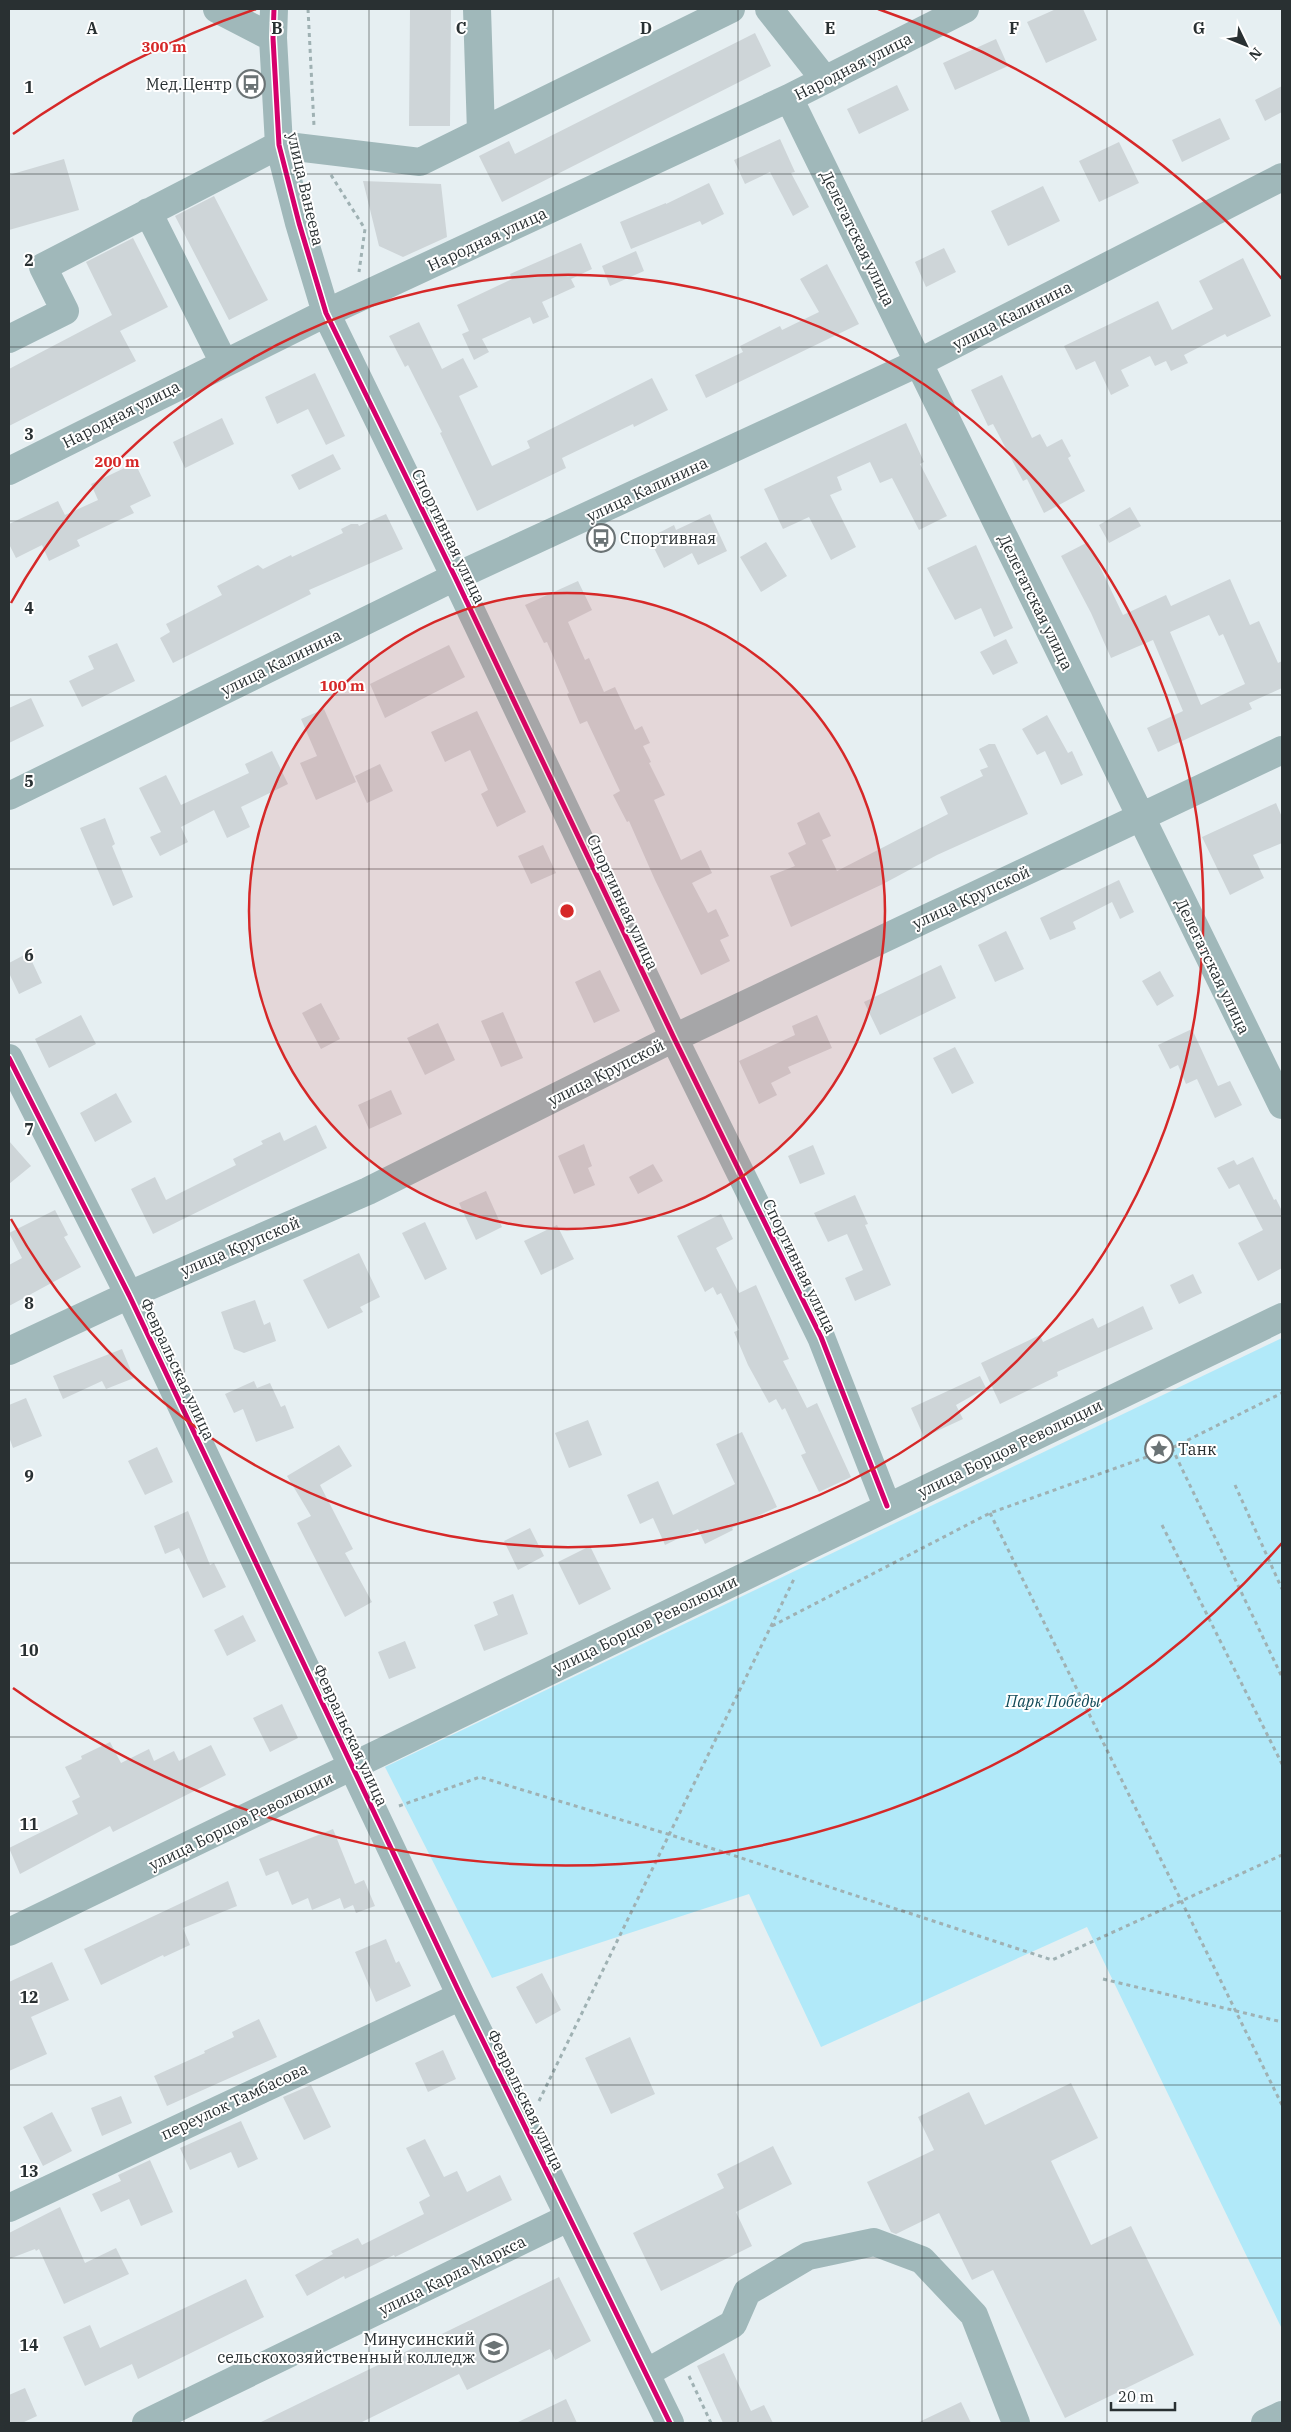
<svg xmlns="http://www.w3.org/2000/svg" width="1291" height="2432" font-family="'IBM Plex Serif',serif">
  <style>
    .green { fill: #b1e9f9 }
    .building { fill: #ced5d8; fill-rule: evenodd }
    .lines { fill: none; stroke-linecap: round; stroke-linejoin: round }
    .path { stroke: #9fb1b3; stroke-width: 3; stroke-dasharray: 4 4; stroke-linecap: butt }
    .minor { stroke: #a0b8ba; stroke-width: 28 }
    .cycleway-casing { stroke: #fff; stroke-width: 8 }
    .cycleway { stroke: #d6006c; stroke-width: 5 }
    .grid { fill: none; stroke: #293032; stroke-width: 1; stroke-opacity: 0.55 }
    .ring { fill: none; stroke: #d62828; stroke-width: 2.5 }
    .labels { text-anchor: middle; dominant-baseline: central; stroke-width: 4; stroke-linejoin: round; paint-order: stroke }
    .street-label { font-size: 16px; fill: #293032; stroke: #fff }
    .poi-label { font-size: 16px; fill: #293032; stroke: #fff; text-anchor: end }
    .park-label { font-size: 16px; font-style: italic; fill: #134b59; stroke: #fff }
    .grid-label { font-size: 16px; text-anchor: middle; font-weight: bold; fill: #293032; stroke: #fff; stroke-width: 4; stroke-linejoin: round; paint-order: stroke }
    .centre { fill: #d62828; stroke: #fff; stroke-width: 2.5 }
    .ring-label { font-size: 15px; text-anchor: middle; font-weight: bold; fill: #d62828; stroke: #fff; stroke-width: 4; stroke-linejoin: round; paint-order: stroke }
  </style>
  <rect width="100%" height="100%" fill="#e6eff2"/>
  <path class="green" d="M1282,1338V2329L1087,1927L821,2047L749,1894L492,1978L385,1767Z"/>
  <path class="building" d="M410,9H451L450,126H409Z
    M1056,9H1083L1097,40L1046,63L1027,22Z
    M755,33L771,66L502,202L479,156L509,141L515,154Z
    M996,39L1008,66L955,90L943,63Z
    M897,85L909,110L859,134L847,109Z
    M1282,86V112L1265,121L1255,100Z
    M1220,118L1230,139L1182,162L1172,140Z
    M780,139L795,172L791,173L809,207L793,216L770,172L745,184L734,160Z
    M1119,142L1139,183L1099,202L1079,161Z
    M64,159L79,210L9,230V175Z
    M363,181L441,184L447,237L403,257L379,246Z
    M709,183L724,214L702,225L700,221L631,249L620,222L666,203V204Z
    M1043,186L1060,221L1008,246L991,211Z
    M214,196L268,300L229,320L175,216Z
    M133,238L168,307L120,331L136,361L9,426V369L112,315L86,262Z
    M581,243L592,269L571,279L575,287L542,302L549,317L533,324L530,317L482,339L489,352L474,360L462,334L469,331L457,305L512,279L510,274Z
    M944,248L956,272L926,287L915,262Z
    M636,251L644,271L610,286L602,266Z
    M1243,258L1271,316L1227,337L1225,334L1184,355L1188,363L1171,371L1166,361L1155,366L1150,356L1121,370L1129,386L1111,395L1095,361L1076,370L1064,346L1158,301L1172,330L1213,309L1199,281Z
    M827,264L859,324L706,398L695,375L743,352L740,346L780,326L782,330L819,312L800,279Z
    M419,322L442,369L463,358L478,387L459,396L492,466L530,448L527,441L652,378L668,410L634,427L633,424L562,458L566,468L477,511L440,433L442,432L408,365L405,367L389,336Z
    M315,373L345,436L326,445L308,409L277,424L265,397Z
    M1002,375L1032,438L1040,434L1047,447L1062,439L1071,456L1068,458L1085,491L1044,513L1027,479L1023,481L993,424L988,426L971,390Z
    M222,418L234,444L185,468L173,442Z
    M906,423L924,462L920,464L947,516L919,530L892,478L880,483L870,462L837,477L842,490L830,495L856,547L831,560L809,517L783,529L764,489Z
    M333,454L341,469L299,490L291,475Z
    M135,463L151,496L130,506L134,513L77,540L80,546L49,561L42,545L16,558L9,544V524L58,501L65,515L98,500L91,484Z
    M1130,507L1141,526L1109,543L1099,525Z
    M386,514L403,549L309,590L311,594L173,663L160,638L170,632L166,624L222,595L217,586L258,565L263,569L291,555L292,557L343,533L341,529L351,524H358L359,526Z
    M710,514L727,551L698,565L692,553L664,568L649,538L674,525L676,530Z
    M766,542L787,576L761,592L740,557Z
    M1088,542L1123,615L1166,595L1171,606L1230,579L1250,625L1259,621L1278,663L1282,661V688L1249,703L1252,709L1158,752L1147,728L1183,711L1153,640L1111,658L1091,613L1061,556ZM1209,615L1219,636L1223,634L1245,684L1201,705L1170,632Z
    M976,545L1013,628L994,637L981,608L955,620L927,568Z
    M578,581L592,610L568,622L585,660L589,658L604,692L615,687L635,730L642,726L650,743L643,746L651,762L649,763L665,795L654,800L681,860L701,850L712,873L692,883L708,913L716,909L729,936L720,940L730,961L701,975L655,880L629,821L627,822L613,795L620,791L587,721L580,724L567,694L569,693L547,642L544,643L525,605Z
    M1006,639L1018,663L993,675L980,652Z
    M117,643L135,681L82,707L69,681L94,669L88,656Z
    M449,645L465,677L385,718L370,684Z
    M31,698L44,726L9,743V708Z
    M324,709L356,782L316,800L300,763L317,756L301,719Z
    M477,711L526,812L497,827L481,794L488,790L470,750L445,762L431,732Z
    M1047,715L1068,753L1072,751L1083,775L1061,785L1045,751L1037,755L1022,729Z
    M989,744H995L1028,814L937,855L883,884L791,927L770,876L795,866L788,853L806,844L797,823L819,812L831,836L822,840L837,871L948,814L940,797L983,776L980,770L988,767L979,749Z
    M272,751L288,784L241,807L250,827L227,838L214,810L181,827L188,842L160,856L150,837L161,832L139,788L166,775L181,805L249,773L245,764Z
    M380,764L393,791L367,803L355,776Z
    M1276,803L1282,817V843L1253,855L1264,878L1230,895L1202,837Z
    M105,818L115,844L112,846L133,897L113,906L80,828Z
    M543,845L556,873L531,884L518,856Z
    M1119,880L1134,912L1120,919L1112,902L1073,922L1076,929L1050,940L1040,918Z
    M1006,931L1024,969L995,982L978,945Z
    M28,953L42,983L19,994L9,973V963Z
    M941,965L956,998L880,1035L864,1002Z
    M600,970L620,1011L594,1023L575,982Z
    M1160,971L1174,996L1157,1006L1142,981Z
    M321,1003L340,1039L321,1049L302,1013Z
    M503,1012L523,1058L501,1067L481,1021Z
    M81,1015L96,1044L49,1068L35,1039Z
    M817,1015L832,1048L788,1067L791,1073L771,1083L777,1095L759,1104L739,1061L795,1035L792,1026Z
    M438,1023L455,1060L425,1075L407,1038Z
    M1192,1029L1218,1086L1230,1081L1242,1105L1215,1118L1197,1079L1186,1084L1178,1065L1170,1069L1158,1045Z
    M955,1047L974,1083L952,1094L933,1058Z
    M391,1090L402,1114L369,1129L358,1105Z
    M116,1093L132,1122L95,1142L80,1113Z
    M316,1125L327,1148L153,1234L131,1189L155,1177L166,1200L236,1165L233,1159L263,1144L261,1141L280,1132L284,1141Z
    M9,1141L31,1166L9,1184Z
    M584,1144L592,1166L588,1168L595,1185L574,1194L558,1156Z
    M813,1145L825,1174L800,1184L788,1156Z
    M1253,1157L1274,1200L1276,1199L1282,1211V1268L1258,1281L1238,1243L1263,1230L1239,1184L1229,1189L1217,1168L1234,1160L1237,1165Z
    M653,1164L663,1181L638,1194L629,1177Z
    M486,1191L502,1227L476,1240L459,1203Z
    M855,1195L868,1224L865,1225L891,1285L855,1301L845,1278L863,1270L847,1234L828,1242L814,1213Z
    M55,1210L68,1235L64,1237L81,1267L9,1306V1265L22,1258L9,1233Z
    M721,1214L733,1239L716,1248L739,1293L756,1285L789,1359L783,1361L807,1408L817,1403L851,1477L819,1492L801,1455L806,1453L785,1408L782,1410L776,1399L769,1403L748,1365L734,1332L739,1330L721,1293L717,1295L713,1287L705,1292L677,1236Z
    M425,1222L447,1269L425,1280L402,1233Z
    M557,1225L574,1259L541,1275L524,1241Z
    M359,1253L380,1297L360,1307L363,1312L328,1329L303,1280Z
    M1193,1274L1202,1293L1179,1304L1170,1285Z
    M255,1300L264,1325L270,1322L276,1341L244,1353L234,1349L221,1312Z
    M1143,1306L1153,1329L1057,1372L1058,1376L1000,1404L981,1363L1040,1335L1043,1342L1093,1318L1098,1328Z
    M122,1349L134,1378L106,1389L102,1381L63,1399L53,1376Z
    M980,1376L986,1388L956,1405L963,1419L924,1437L911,1408Z
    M254,1381L257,1388L270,1383L281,1407L285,1405L294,1428L256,1442L243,1409L234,1413L225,1394Z
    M26,1398L42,1436L13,1448L9,1437V1405Z
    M588,1420L602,1455L569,1468L555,1433Z
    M742,1432L777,1507L732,1528L733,1530L705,1544L698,1529L665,1545L653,1518L640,1524L627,1495L658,1481L673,1515L735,1484L716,1444Z
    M339,1445L352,1466L320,1485L353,1549L345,1553L372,1602L345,1617L297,1523L311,1516L287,1476Z
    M157,1447L173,1482L145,1495L128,1461Z
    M188,1511L210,1565L214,1563L226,1587L203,1598L179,1548L165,1554L154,1526Z
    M530,1528L544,1556L518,1570L504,1541Z
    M590,1546L611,1589L579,1605L558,1562Z
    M513,1594L528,1634L484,1651L474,1625L498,1615L493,1602Z
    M243,1615L256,1641L227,1656L214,1630Z
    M405,1641L416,1668L389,1679L378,1652Z
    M282,1704L298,1738L270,1752L253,1718Z
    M110,1742L121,1763L149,1749L154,1761L174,1751L179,1761L211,1745L226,1775L113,1832L110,1826L20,1874L9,1848L78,1814L72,1801L80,1797L65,1767L82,1759L81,1756Z
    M333,1829L355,1884L364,1880L375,1906L356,1913L353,1905L344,1909L340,1898L312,1910L308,1898L292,1905L278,1871L266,1876L259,1859Z
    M228,1881L237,1906L183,1928L190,1945L164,1957L163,1955L101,1985L84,1949Z
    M386,1939L396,1963L399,1961L411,1986L376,2002L355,1952Z
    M52,1962L69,2000L31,2017L47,2054L9,2071V1982Z
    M542,1973L561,2010L536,2024L516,1987Z
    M259,2019L277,2057L167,2106L154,2076L205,2053L204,2051L234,2037L232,2032Z
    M630,2037L655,2094L611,2114L585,2058Z
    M443,2050L456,2079L428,2092L415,2063Z
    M1071,2083L1098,2138L1051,2161L1091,2245L1131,2226L1194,2355L1065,2418L993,2270L972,2280L939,2213L896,2234L891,2232L867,2182L934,2150L918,2117L969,2092L985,2125Z
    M311,2085L331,2127L304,2140L283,2097Z
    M121,2096L132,2123L102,2136L91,2108Z
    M52,2112L72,2151L43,2166L23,2127Z
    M241,2121L258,2159L238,2168L231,2152L190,2170L180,2148Z
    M425,2139L444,2177L457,2171L467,2192L500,2175L512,2200L395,2257L394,2255L345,2279L344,2276L307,2296L295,2275L333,2254L331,2251L358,2238L362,2245L424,2214L419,2202L430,2196L406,2148Z
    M773,2146L792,2184L736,2212L752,2246L661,2291L633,2233L724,2188L717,2174Z
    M150,2160L173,2212L141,2226L129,2199L101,2212L92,2194L121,2181L118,2175Z
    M60,2207L85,2263L116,2248L129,2274L64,2304L39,2249L36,2251L35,2249L9,2259V2233Z
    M559,2277L591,2341L555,2360L550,2349L467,2390L459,2374L360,2423H259Z
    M246,2279L264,2317L138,2379L132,2364L85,2386L63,2337L90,2325L100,2348Z
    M724,2353L751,2411L764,2405L773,2423H723L697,2366Z
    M25,2388L37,2416L22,2423H9V2395Z
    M566,2399L577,2423H516Z
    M961,2402L971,2423H917Z"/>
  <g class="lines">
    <path class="path" d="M308,9L314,126
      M331,175L365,229L359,272
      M1172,1448L1282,1677
      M1235,1485L1282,1589
      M990,1513L1282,2105
      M1162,1525L1282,1764
      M772,1626L990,1513L1172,1448L1282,1393
      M399,1806L480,1777L671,1835L1052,1960L1282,1855
      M1103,1979L1282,2022
      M539,2101L794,1579
      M689,2376L711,2423"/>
    <path class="minor" d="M217,9L273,38
      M274,9L273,38L279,145L299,223L326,313L455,577L674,1038L821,1337L887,1506
      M477,9L481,132
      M769,9L825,80
      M789,98L1282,1105
      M148,212L224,363
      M9,339L65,311L43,267L279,145L420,162L731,9
      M9,471L326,313L789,98L965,9
      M9,796L455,577L920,362L1282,177
      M9,1058L129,1295L461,1996L670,2423
      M9,1351L129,1295L368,1191L674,1038L1282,750
      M9,1932L1282,1317
      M9,2208L461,1996
      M646,2373L733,2324L747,2292L808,2256L874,2242L922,2260L974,2315L1016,2423
      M146,2423L568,2218
      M1265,2423L1282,2415"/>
    <defs>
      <path id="cycleway" d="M274,9L273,38L279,145L299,223L326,313L455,577L674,1038L821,1337L887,1506
        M9,1058L129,1295L461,1996L670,2423"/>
    </defs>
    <use href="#cycleway" class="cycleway-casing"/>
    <use href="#cycleway" class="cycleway"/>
  </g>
  <path class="grid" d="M184,9V2423M369,9V2423M553,9V2423M738,9V2423M922,9V2423M1107,9V2423M9,174H1282M9,347H1282M9,521H1282M9,695H1282M9,869H1282M9,1042H1282M9,1216H1282M9,1390H1282M9,1563H1282M9,1737H1282M9,1911H1282M9,2085H1282M9,2258H1282"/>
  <circle cx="567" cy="911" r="318" fill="#d62828" fill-opacity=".12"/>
  <g class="ring">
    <circle cx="567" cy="911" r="318"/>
    <path d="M11 603A636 636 0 1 1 11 1219"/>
    <path d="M1282 1543A954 954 0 0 1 13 1688M13 134A954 954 0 0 1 256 9M878 9A954 954 0 0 1 1282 279"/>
  </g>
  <defs>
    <symbol id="bus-ring" viewBox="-11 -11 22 22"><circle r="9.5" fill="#fff" stroke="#6b7375" stroke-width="1.5"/><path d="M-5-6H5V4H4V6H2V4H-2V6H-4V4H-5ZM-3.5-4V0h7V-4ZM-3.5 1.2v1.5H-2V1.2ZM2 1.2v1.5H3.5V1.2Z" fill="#6b7375"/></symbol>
    <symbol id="sight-ring" viewBox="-11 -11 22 22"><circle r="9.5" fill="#fff" stroke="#6b7375" stroke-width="1.5"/><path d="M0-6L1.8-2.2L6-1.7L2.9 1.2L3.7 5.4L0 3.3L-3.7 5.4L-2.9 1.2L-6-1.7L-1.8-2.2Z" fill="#6b7375"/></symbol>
    <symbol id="university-ring" viewBox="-11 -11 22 22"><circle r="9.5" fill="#fff" stroke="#6b7375" stroke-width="1.5"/><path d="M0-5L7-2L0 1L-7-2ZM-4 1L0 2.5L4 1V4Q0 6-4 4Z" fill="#6b7375"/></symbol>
  </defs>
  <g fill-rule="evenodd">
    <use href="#bus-ring" x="235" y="68" width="32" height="32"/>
    <use href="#bus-ring" x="585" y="522" width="32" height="32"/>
    <use href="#sight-ring" x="1143" y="1433" width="32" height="32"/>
    <use href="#university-ring" x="478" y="2332" width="32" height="32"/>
  </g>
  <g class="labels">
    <g class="street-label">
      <text transform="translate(853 66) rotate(-27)">Народная улица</text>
      <text transform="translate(306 189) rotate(77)">улица Ванеева</text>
      <text transform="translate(858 238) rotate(64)">Делегатская улица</text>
      <text transform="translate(487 239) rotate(-25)">Народная улица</text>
      <text transform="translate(1012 315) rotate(-27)">улица Калинина</text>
      <text transform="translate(121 414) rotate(-27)">Народная улица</text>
      <text transform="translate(647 489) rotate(-25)">улица Калинина</text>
      <text transform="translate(449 536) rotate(64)">Спортивная улица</text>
      <text transform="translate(1036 602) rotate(64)">Делегатская улица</text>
      <text transform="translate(281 662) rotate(-26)">улица Калинина</text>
      <text transform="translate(971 897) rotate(-25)">улица Крупской</text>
      <text transform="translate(623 902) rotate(65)">Спортивная улица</text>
      <text transform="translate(1213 966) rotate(64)">Делегатская улица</text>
      <text transform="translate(606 1072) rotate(-27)">улица Крупской</text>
      <text transform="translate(240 1246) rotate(-23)">улица Крупской</text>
      <text transform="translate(800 1266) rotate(64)">Спортивная улица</text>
      <text transform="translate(178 1369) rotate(65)">Февральская улица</text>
      <text transform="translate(1010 1448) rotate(-26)">улица Борцов Революции</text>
      <text transform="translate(645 1624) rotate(-26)">улица Борцов Революции</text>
      <text transform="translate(351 1735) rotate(65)">Февральская улица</text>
      <text transform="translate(241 1821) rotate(-26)">улица Борцов Революции</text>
      <text transform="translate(526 2100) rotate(64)">Февральская улица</text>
      <text transform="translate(234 2101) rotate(-25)">переулок Тамбасова</text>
      <text transform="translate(452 2275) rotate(-26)">улица Карла Маркса</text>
    </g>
    <g class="poi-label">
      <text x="232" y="84">Мед.Центр</text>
      <text x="620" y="538" text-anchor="start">Спортивная</text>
      <text x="1178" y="1449" text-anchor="start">Танк</text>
      <text x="475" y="2339">Минусинский<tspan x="475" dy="18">сельскохозяйственный колледж</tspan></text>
    </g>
    <g class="park-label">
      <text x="1053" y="1701">Парк Победы</text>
    </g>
  </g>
  <g class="grid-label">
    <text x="92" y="34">A</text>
    <text x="277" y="34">B</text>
    <text x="461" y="34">C</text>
    <text x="646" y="34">D</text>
    <text x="830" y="34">E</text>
    <text x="1014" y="34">F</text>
    <text x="1199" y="34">G</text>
    <text x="29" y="93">1</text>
    <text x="29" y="266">2</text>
    <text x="29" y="440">3</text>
    <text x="29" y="614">4</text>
    <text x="29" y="787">5</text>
    <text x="29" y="961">6</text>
    <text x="29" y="1135">7</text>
    <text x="29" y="1309">8</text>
    <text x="29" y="1482">9</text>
    <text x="29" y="1656">10</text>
    <text x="29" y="1830">11</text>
    <text x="29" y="2003">12</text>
    <text x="29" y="2177">13</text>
    <text x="29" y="2351">14</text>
  </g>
  <circle cx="567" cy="911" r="8" class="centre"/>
  <g class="ring-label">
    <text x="164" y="52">300 m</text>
    <text x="117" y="467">200 m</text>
    <text x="342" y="691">100 m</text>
  </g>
  <rect width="1291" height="2432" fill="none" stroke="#293032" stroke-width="20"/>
  <g transform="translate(1246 45) rotate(133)" stroke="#ffffff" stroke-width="4" paint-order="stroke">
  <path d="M0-4L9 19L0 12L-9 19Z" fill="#293032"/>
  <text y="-8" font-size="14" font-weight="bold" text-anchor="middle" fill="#293032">N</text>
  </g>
  <path d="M1111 2402v8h64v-8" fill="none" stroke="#293032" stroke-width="2.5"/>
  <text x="1118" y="2402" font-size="15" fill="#293032" stroke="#ffffff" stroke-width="4" paint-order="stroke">20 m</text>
</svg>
